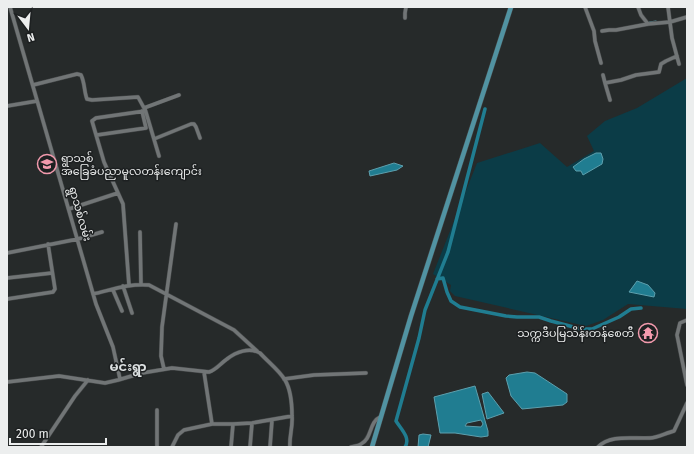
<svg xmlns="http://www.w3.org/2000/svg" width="694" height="454" font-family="'Fira Sans','Noto Sans Myanmar',sans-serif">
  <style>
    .green { fill: #0b3c47 }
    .water { fill: #207d91; stroke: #5d9fad; fill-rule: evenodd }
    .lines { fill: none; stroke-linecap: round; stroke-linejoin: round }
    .stream { stroke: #5d9fad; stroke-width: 1 }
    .canal { stroke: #207d91; stroke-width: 3.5 }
    .minor-casing { stroke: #444748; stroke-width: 4.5 }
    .major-casing { stroke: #444748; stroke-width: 5.5 }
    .minor { stroke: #717576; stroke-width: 3.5 }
    .major { stroke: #5193a2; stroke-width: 4.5 }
    .labels { text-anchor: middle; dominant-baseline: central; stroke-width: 3; stroke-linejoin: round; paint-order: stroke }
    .poi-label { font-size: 11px; fill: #eceeee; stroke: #1d2021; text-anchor: start }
    .street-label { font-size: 11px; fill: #eceeee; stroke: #1d2021 }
    .quarter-label { font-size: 13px; font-weight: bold; fill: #dce0e1; stroke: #1d2021 }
  </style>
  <rect width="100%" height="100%" fill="#262a2a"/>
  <path class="green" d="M687,78V309L628,304L603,320L586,326L455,296L450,291L451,285L433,274L477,163L540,143L567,167L594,151L587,136L605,121L637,108Z"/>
  <path class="water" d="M596,153H601L603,159L602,164L583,175L581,171H576L573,167L584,159Z
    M394,163L403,166L397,170L370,176L369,171Z
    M637,281L648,285L655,293L654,297L629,292Z
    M527,372L535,373L564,392L567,394V402L563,405L522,409L511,396L506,378L509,375Z
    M475,386L488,431V436L481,437L455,433H440L434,397ZM481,420L483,424L481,427L465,426L467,423Z
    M488,392L504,413L487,419L482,394Z
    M423,434L431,435L428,447H418L419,435Z"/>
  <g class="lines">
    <path class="stream" d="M649,22L656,21"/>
    <path class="canal" d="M437,279L443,278L447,292L451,301L460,307L506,316L517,317H539L551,321L581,329H592L619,317L631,309L641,308
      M405,447C411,438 401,429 396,421L419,338L425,310L448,252L485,109"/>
    <defs>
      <path id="minor" d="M10,7L96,304L113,347L120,379
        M585,7L594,31L595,41L601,63
        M638,7L641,15L648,24
        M668,7L672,38L679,64
        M405,18V13L406,7
        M602,31L609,30H616L648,24L670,22L687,17
        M603,75L605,83
        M33,85L77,74L81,75C85,83 84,92 87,99L92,100L138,97L144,108L179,95
        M610,100L605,83L621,80L636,75L659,72L661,64L666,61L677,56
        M7,106L37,101
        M145,109L159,156
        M97,135L146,128L142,111
        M154,139L191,124H194L196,127L200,138
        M69,209L118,193
        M140,232L141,284
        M7,253L78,239L102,232
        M7,278L52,273
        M129,285L123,204L104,162L92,121L96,118L145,111
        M123,286L132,313
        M113,290L122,311
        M93,294C111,290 130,283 149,285L234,330L257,351
        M7,299L53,292L55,289L48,244
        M687,320L680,323L677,335L687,385
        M164,369L161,356L162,327L176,224
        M204,372L212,424
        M284,379L314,375L366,373
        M7,382L59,376L105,383L118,380L142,373L172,368L209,372C216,370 221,363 227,359C236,352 249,347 260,353C267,361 279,370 285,380C291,390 292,405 292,416C293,427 289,437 290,447
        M157,410V447
        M41,447L75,396L88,380
        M172,447L178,435L184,430L212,424H233L252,423L292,416
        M231,447L233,424
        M250,447L252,423
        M270,447L272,420
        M351,447C355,446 359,446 361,444C372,439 369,422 380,417
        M598,447C610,434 633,439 650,438C657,438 666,433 674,431L687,403"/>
      <path id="major" d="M372,447L411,316L511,7"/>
    </defs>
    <use href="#minor" class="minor-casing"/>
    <use href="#major" class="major-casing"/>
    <use href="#minor" class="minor"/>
    <use href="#major" class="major"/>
  </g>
  <defs>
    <symbol id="school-ring" viewBox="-11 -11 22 22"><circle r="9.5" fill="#1d2021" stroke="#f29aad" stroke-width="1.5"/><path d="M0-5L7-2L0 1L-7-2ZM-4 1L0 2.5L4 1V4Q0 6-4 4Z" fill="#f29aad"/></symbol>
    <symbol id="temple-ring" viewBox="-11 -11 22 22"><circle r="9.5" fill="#1d2021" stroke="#f29aad" stroke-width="1.5"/><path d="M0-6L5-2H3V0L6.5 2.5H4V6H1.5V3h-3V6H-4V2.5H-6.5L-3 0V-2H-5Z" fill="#f29aad"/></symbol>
  </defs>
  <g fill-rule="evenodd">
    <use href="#school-ring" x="36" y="153" width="22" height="22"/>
    <use href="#temple-ring" x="637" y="322" width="22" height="22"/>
  </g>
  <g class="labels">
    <g class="poi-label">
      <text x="61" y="158">ရွာသစ်<tspan x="61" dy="13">အခြေခံပညာမူလတန်းကျောင်း</tspan></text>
      <text x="634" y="333" text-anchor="end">သက္ကဒီပမြသိန်းတန်စေတီ</text>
    </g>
    <g class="street-label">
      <text transform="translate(80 214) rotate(74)">ရွာသစ်လမ်း</text>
    </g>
    <g class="quarter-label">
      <text x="128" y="366">မင်းရွာ</text>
    </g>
  </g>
  <rect width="694" height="454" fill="none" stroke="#eceeee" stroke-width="16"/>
  <g transform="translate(28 28) rotate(164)" stroke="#1d2021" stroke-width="3" paint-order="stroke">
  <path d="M0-3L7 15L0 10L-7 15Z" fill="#eceeee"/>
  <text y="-6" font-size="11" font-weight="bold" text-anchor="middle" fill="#eceeee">N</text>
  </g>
  <path d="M10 438v6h96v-6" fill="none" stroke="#eceeee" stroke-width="2"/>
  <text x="16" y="438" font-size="12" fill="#eceeee" stroke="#1d2021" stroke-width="3" paint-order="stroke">200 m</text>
</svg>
